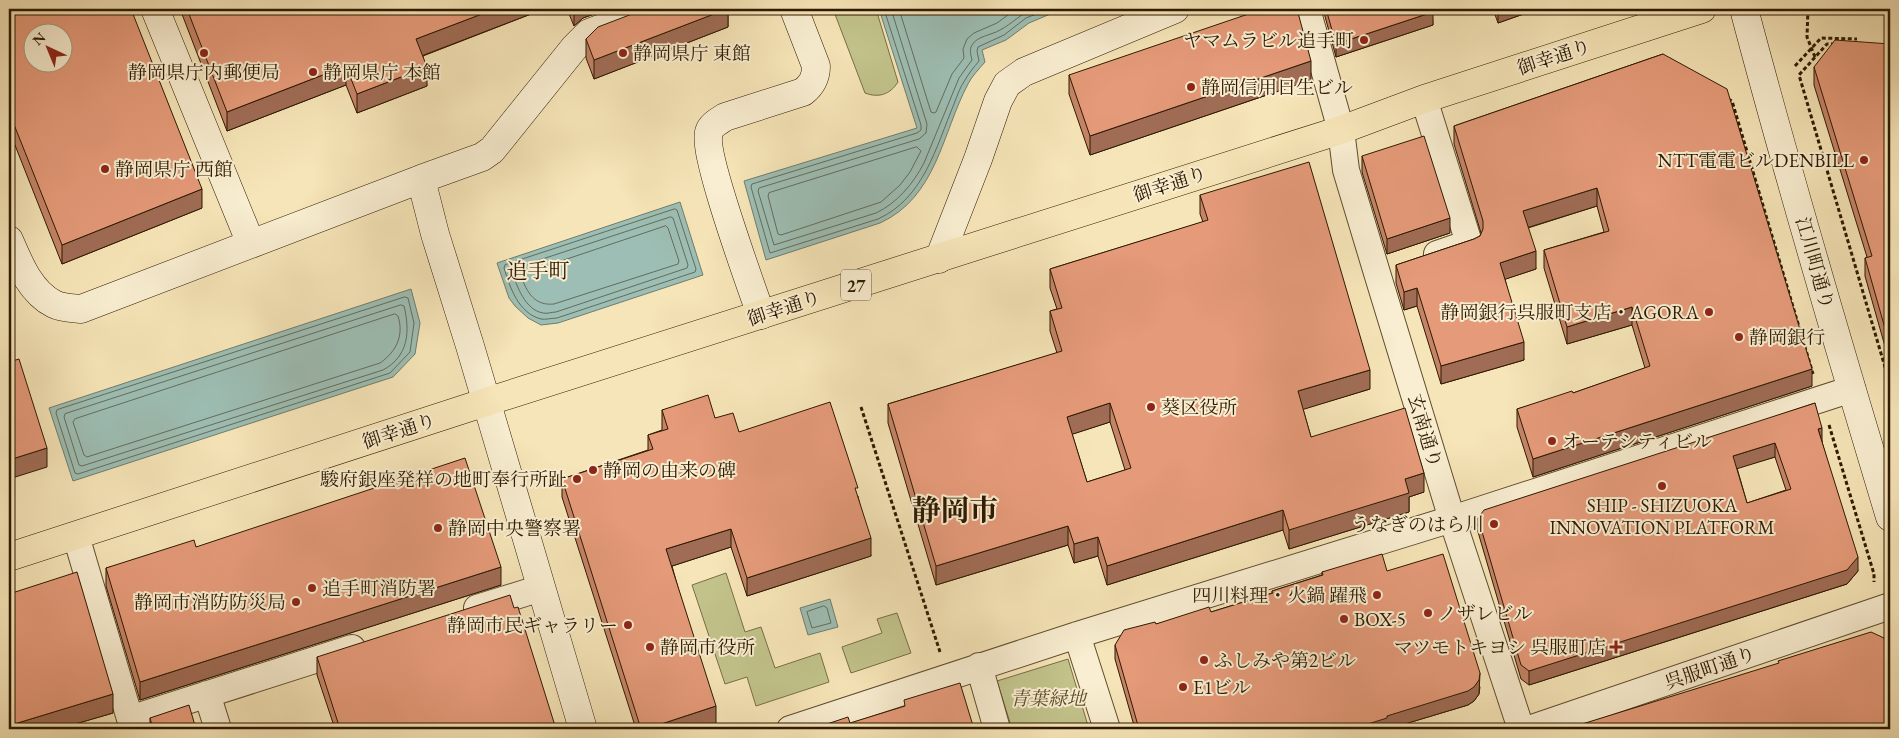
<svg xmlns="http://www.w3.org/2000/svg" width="1899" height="738" font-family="'EB Garamond','Noto Serif JP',serif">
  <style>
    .green { fill: #c2c38b; stroke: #786e46 }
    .water { fill: #9dbeb4; stroke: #707c6c }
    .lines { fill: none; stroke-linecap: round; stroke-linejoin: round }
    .shore { stroke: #656c5a; stroke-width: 1 }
    .street-casing { stroke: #5f4c2e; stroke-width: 28 }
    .secondary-casing { stroke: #2d1900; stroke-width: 29 }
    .primary-casing { stroke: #2d1900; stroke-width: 29 }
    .path { stroke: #2d1900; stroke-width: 3; stroke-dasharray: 4 2.5; stroke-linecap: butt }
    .street { stroke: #f9eed1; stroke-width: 26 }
    .secondary { stroke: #f9eed1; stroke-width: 28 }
    .primary { stroke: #f6e5b8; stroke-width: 28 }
    .wall { fill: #c58468; stroke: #2d1900; fill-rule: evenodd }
    .shaded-wall { fill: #a06c55; stroke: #2d1900 }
    .building { fill: #e59a79; stroke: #2d1900; fill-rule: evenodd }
    .poi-dot { fill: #8f2418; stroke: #f9eed1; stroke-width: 2 }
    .labels { text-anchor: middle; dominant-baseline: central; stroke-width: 4; stroke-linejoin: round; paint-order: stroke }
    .shield { fill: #f9eed1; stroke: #6a593f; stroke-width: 1 }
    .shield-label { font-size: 18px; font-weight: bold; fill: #2d1900 }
    .poi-label { font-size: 19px; fill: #2d1900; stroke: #f9eed1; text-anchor: start }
    .street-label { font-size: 19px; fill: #2d1900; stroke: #f9eed1 }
    .park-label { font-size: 19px; font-style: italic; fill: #5a4c2a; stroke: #f9eed1 }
    .quarter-label { font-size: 21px; fill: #2d1900; stroke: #f9eed1 }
    .town-label { font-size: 29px; font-weight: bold; fill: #2d1900; stroke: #f9eed1 }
  </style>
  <rect width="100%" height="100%" fill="#f6e5b8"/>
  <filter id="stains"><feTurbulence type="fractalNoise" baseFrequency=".004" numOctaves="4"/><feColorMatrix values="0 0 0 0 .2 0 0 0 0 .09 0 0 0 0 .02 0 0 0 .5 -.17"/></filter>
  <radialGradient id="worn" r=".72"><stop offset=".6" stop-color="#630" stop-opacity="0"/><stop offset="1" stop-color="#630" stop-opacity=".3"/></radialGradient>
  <path class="green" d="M833,9H876L898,82C890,95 878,98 865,93Z
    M726,573L745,632L761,627L775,668L820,653L829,682L756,706L747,677L725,684L692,585Z
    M897,613L911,653L851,673L842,647L882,633L877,619Z
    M1068,659L1089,729H1012L997,681Z"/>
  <path class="water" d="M879,9H1062L1029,23L1006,40L982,50L985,62C979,69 972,76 968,84C942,133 937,197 880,223L766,260L744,181L917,128Z
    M680,202L703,275L558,323L541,325L528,318L515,306L509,298L497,263Z
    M411,289L420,323L415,354L393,377L73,481L49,408Z
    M830,599L838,627L808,635L800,608Z"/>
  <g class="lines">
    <path class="shore" d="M884,9L921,125V130L917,133L752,184L751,187L770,253L878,219C924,198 936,147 954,104C957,96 960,87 965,80C969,73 974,67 979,61L977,51L978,47L1004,35L1026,18L1049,9
      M891,9L927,124L926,133L919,139L759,188L758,191L774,245L876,213C897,203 913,184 924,163L959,78L972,60C971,55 969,50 972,45C977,36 992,35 1000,30C1012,24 1020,14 1033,9
      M899,9L931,112L934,113L936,112L952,74L964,58L963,49L967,39L974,33L997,23L1016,9
      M917,147L921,151L910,172L900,185L881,202L781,235L778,234L768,196L769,193Z
      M675,209L677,210L696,269L695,272L557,318C552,318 545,320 541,319C518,313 510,287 504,268L505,265Z
      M671,217L673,218L688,265L687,268L556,312C552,312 547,314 543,313C525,310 517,286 512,272L513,269Z
      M666,226L668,228L679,261L678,264L554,304C535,306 527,293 521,276L523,274Z
      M405,297L408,298L414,323L410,352L390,373L78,474L75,473L56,413L57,410Z
      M401,305L404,306C410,331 409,356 383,370L82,466L79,465L64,417L65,414Z
      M395,314L398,316C404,335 397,351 380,363L87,457L84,455L73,422L75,419Z
      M824,606L827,608L831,623L812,628L807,612Z"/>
    <defs>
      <path id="street" d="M1307,9L1341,130L1346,170L1377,273L1452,519L1521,729
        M1424,99L1469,243L1437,254
        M76,536L133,729
        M477,608L541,588
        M1077,635L1107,729
        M979,666L997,729
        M207,694L218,729
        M130,719L352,648
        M790,729L1077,635L1452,519L1852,389
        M1529,729L1890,606"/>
      <path id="secondary" d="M155,9L251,244
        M1744,9C1789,179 1839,348 1890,517
        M421,179L482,157L492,150L574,48L589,33L651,9
        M9,240C19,263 30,292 54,304C62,308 72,308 81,309L421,179L435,234L470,346L583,729
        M939,259L978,159L998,101L1007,84L1024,72L1175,9
        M761,315C752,288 702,153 709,132C711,125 719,121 725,117L803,92C812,85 816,78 816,66L794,9"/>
      <path id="primary" d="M9,557L486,402L1341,130L1424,99L1702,9"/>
    </defs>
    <use href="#street" class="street-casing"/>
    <use href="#secondary" class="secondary-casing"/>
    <use href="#primary" class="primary-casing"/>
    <path class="path" d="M1808,9L1807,37L1815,57
      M1835,44H1827L1799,75L1890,384
      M1795,66L1821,38L1857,39
      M1728,99L1732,101L1813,374
      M861,407L940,652
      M1829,425L1874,574V582"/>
    <use href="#street" class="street"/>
    <use href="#secondary" class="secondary"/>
    <use href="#primary" class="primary"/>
  </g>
  <path class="wall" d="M9,9L202,208L62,264L9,130Z
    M180,9H544L423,56L427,86L357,113L346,85L227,131Z
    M567,9H608L583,18L574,26Z
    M728,9V27L594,79L586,58V39Z
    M1323,9H1432L1433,25L1336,57Z
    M1493,9H1535V10L1498,23Z
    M1890,44V364L1865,276V258L1867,257L1814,85V67Z
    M1663,54L1812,386L1533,477L1517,427V409L1573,393L1645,368L1632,325L1567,344L1544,268V250L1604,232L1597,206L1528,228L1536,269L1505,279L1524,360L1441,384L1417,306L1404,310L1396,283V265L1474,239L1480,236L1481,233L1454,144V126Z
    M1069,75L1311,80L1090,155L1069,94Z
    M1362,156L1450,233L1387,254L1362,172Z
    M1200,195L1370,389L1303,409L1311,437L1424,492L1409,497V512L1289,549L1283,530L1107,585L1098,556L1074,563L1068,545L936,585L888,423V404L1057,353L1050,331V311L1057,309L1050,288V269L1203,222L1200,214ZM1110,422L1125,470L1087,482L1072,434Z
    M1815,403L1822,442L1858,571L1847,584L1529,685L1521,679L1478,532V518ZM1775,457L1786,490L1747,503L1737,468Z
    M662,410L715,418L739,432L858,496L871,556L747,596L731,547L672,566L716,725L703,729H636L562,497V479L648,450V435L662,430Z
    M196,547L501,585L140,700L106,586V568Z
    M1387,571L1480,687L1479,694L1474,701L1468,705L1388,729H1135L1115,659V645L1156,624L1211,612L1272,593V591L1322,575V572Z
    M9,594L113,713L58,729H9Z
    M317,657L556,729H335L317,675Z
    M150,718L196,729H150Z"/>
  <path class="shaded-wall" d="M495,9H544L416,58V39Z
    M574,9H608L583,18L574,26Z
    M727,9H728V27L594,79V60Z
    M1502,9H1535V10L1498,23V10Z
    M1433,12V25L1336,57V44Z
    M1311,61V80L1090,155V136Z
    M346,66V85L227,131V112Z
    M427,67V86L357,113V94Z
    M1597,188V206L1523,229V211Z
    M202,189V208L62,264V245Z
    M1450,218V233L1387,254V239Z
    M1536,251V269L1500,281V263Z
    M1417,288V306L1404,310V292Z
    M1632,307V325L1567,344V327Z
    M1524,342V360L1441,384V366Z
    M1812,369V386L1533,477V459Z
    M1370,370V389L1298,411V391Z
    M1110,403V422L1067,436V417Z
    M1822,428V442L1818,429Z
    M1775,443V457L1733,470V456Z
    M47,448V467L9,479V460Z
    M1424,473V492L1409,497V512L1289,549V530L1405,479Z
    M1283,510V530L1107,585V566Z
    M1068,526V545L936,585V566Z
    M731,529V547L666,568V549Z
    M1098,537V556L1074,563V544Z
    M871,538V556L747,596V578Z
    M1858,557V571L1847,584L1529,685V671Z
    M501,567V585L140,700V682Z
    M1480,673L1479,694L1474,701L1468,705L1388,729H1352L1387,716Z
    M113,694V713L58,729H11V725Z
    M716,706V725L703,729H646Z"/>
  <path class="building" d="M9,9H131L202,189L62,245L9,112ZM32,32H62V62H32Z
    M187,9H495L416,39L427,67L357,94L346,66L227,112Z
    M645,9H727L594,60L586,39L598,27Z
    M1263,9H1297L1311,61L1090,136L1069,75Z
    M1326,9H1432L1433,12L1336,44Z
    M1835,40L1890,44V346L1865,258L1872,256L1814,67Z
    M1663,54L1727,89L1812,369L1533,459L1517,409L1572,391L1573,393L1650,366L1632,307L1567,327L1544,250L1609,231L1597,188L1523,211L1536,251L1500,263L1524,342L1441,366L1417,288L1404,292L1396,265L1474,239L1480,236L1483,229V221L1454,126Z
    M1424,136L1450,218L1387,239L1362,156Z
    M1309,162L1370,370L1298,391L1311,437L1405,408L1424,473L1405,479L1409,493L1289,530L1283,510L1107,566L1098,537L1074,544L1068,526L936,566L888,404L1062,351L1050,311L1062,308L1050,269L1208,220L1200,195ZM1110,403L1131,468L1087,482L1067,417Z
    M19,359L47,448L9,460V362Z
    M708,395L715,418L733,413L739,432L830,402L858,488H855L871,538L747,578L731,529L666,549L716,706L646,729H641L562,479L653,449L648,435L668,429L662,410Z
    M1815,403L1822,428L1818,429L1858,557L1847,570L1529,671L1521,665L1478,518L1484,510ZM1775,443L1791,489L1747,503L1733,456Z
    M465,458L501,567L140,682L106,568L194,540L196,547Z
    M1382,554L1387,571L1443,554L1480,673L1479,680L1474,687L1468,691L1387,716V718L1352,729H1139L1115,645L1124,630L1155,622L1156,624L1209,607L1211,612L1273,593L1272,591L1323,575L1322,572Z
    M77,572L113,694L11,725L9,717V594Z
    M510,595L514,608L518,607L556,729H340L317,657Z
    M1871,632L1884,638L1890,659V729H1566L1779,663L1778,661Z
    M960,683L974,729H829L827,724L848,717L850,723L905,706L904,700Z
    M189,705L196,729H153L150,718Z"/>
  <g class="poi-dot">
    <circle cx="1364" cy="40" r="5"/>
    <circle cx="204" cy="53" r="5"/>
    <circle cx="623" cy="53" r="5"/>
    <circle cx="313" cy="72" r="5"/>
    <circle cx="1191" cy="87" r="5"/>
    <circle cx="1864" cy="160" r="5"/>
    <circle cx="105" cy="169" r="5"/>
    <circle cx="1709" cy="312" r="5"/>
    <circle cx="1739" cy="337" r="5"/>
    <circle cx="1151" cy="407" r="5"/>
    <circle cx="1552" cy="441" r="5"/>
    <circle cx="593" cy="470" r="5"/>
    <circle cx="577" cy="479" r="5"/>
    <circle cx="1662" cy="486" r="5"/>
    <circle cx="1494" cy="524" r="5"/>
    <circle cx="438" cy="528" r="5"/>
    <circle cx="312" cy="588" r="5"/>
    <circle cx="1377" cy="595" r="5"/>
    <circle cx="296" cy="602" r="5"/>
    <circle cx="1428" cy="613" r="5"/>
    <circle cx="1344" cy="619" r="5"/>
    <circle cx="628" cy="625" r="5"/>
    <circle cx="650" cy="647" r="5"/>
    <path d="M1613.5 639.5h5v5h5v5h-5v5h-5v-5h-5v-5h5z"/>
    <circle cx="1204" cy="660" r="5"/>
    <circle cx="1183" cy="687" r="5"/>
  </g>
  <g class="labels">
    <rect class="shield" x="841" y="269.5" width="30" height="31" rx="4"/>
    <g class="shield-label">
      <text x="856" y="285">27</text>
    </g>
    <g class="poi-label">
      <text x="1354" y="40" text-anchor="end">ヤマムラビル追手町</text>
      <text x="633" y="53">静岡県庁 東館</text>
      <text x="204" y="72" text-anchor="middle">静岡県庁内郵便局</text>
      <text x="323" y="72">静岡県庁 本館</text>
      <text x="1201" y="87">静岡信用日生ビル</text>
      <text x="1854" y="160" text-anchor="end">NTT電電ビルDENBILL</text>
      <text x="115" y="169">静岡県庁 西館</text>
      <text x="1699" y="312" text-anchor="end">静岡銀行呉服町支店・AGORA</text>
      <text x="1749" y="337">静岡銀行</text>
      <text x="1161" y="407">葵区役所</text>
      <text x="1562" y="441">オーテシティビル</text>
      <text x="603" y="470">静岡の由来の碑</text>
      <text x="567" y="479" text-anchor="end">駿府銀座発祥の地町奉行所趾</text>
      <text x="1662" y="505" text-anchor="middle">SHIP - SHIZUOKA<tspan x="1662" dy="22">INNOVATION PLATFORM</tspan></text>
      <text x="1484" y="524" text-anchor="end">うなぎのはら川</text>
      <text x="448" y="528">静岡中央警察署</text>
      <text x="322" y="588">追手町消防署</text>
      <text x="1367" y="595" text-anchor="end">四川料理・火鍋 躍飛</text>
      <text x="286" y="602" text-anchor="end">静岡市消防防災局</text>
      <text x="1438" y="613">ノザレビル</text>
      <text x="1354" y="619">BOX-5</text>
      <text x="618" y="625" text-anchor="end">静岡市民ギャラリー</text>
      <text x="660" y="647">静岡市役所</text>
      <text x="1606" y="647" text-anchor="end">マツモトキヨシ 呉服町店</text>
      <text x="1214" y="660">ふしみや第2ビル</text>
      <text x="1193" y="687">E1ビル</text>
    </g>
    <g class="street-label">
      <text transform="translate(1554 57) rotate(-18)">御幸通り</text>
      <text transform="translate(1170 184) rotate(-18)">御幸通り</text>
      <text transform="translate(1815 263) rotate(74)">江川町通り</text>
      <text transform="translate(784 308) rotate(-18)">御幸通り</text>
      <text transform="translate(399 431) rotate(-18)">御幸通り</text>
      <text transform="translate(1425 431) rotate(73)">玄南通り</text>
      <text transform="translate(1710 668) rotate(-19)">呉服町通り</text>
    </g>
    <g class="park-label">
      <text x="1048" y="698">青葉緑地</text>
    </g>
    <g class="quarter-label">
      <text x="538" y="270">追手町</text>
    </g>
    <g class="town-label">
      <text x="955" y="510">静岡市</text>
    </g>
  </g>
  <rect width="1899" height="738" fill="none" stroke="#f6e5b8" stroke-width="30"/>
  <rect x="10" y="10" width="1879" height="718" fill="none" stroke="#2d1900" stroke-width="2.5"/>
  <rect x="15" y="15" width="1869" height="708" fill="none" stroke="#2d1900"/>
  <g transform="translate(48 48) rotate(316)"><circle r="24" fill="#f9eed1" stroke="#a7997d"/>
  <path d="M0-4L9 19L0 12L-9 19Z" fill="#8f2418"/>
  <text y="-8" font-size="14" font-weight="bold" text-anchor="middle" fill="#2d1900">N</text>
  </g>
  <rect width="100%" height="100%" filter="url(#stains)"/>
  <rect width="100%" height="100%" fill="url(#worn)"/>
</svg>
